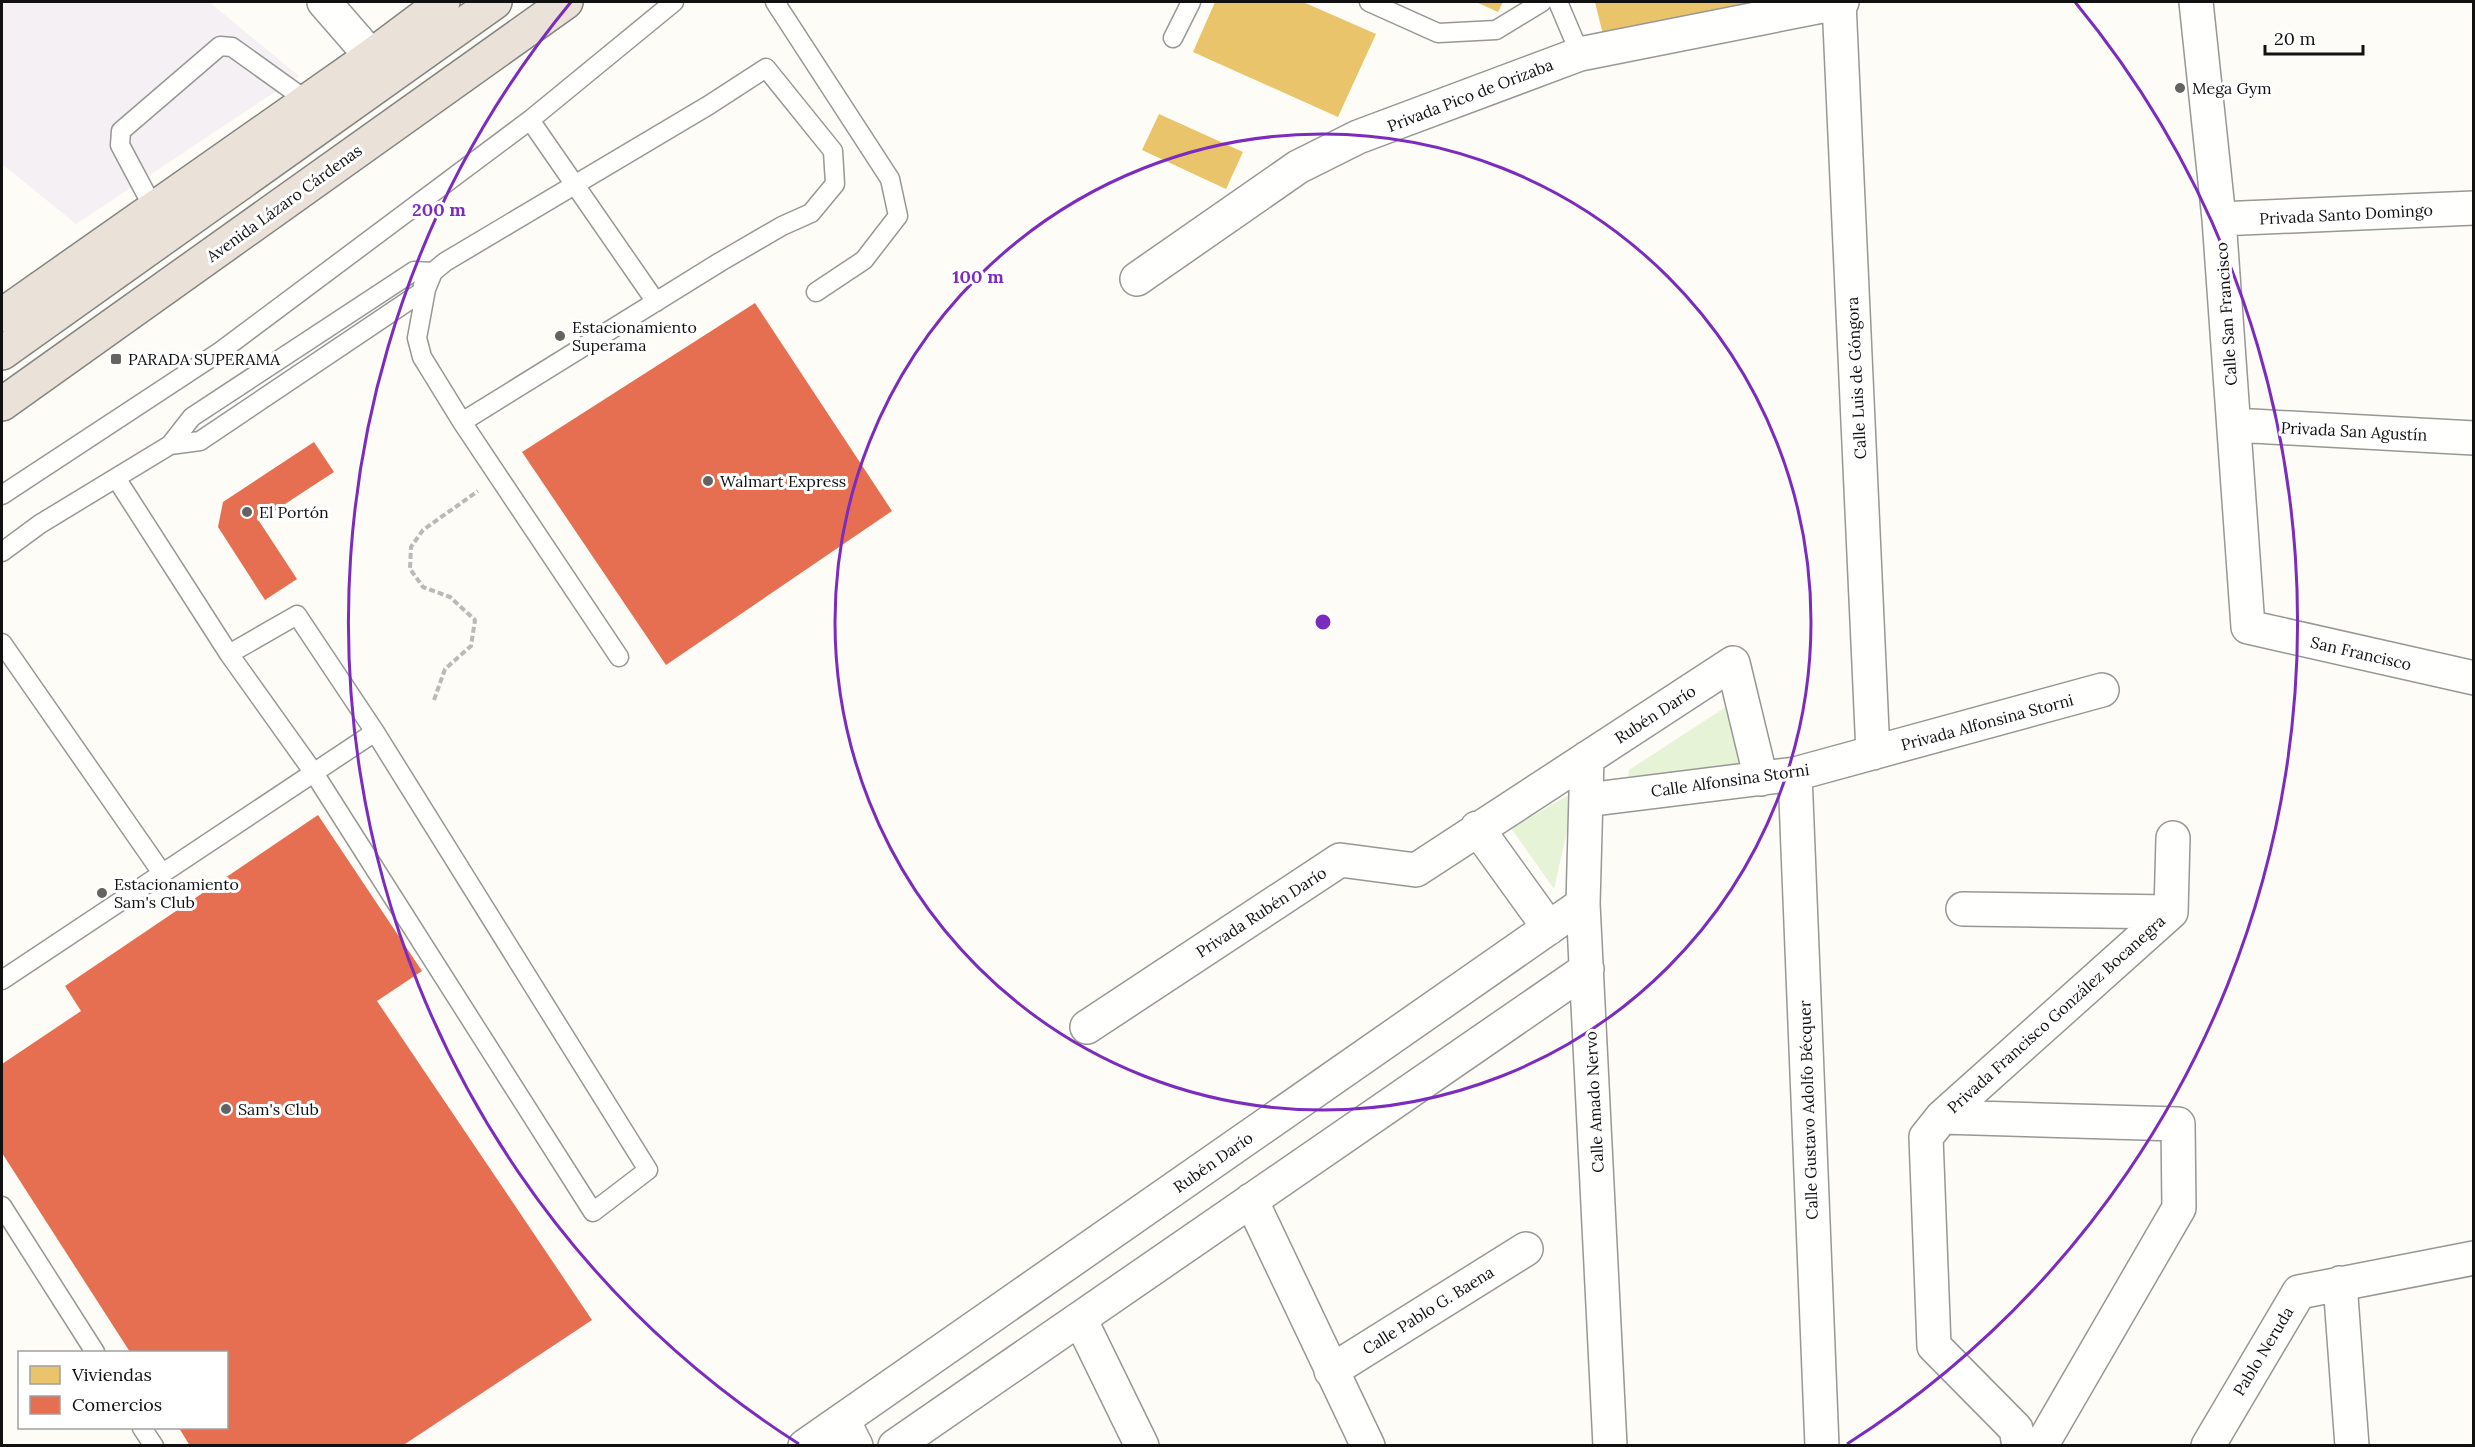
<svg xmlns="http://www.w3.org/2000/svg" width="2475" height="1447" font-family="Lora,serif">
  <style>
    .industrial { fill: #f5f0f3 }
    .green { fill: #e7f3d7 }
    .homes { fill: #e9c46a }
    .shops { fill: #e76f51 }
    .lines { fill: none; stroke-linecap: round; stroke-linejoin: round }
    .lane-casing { stroke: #979795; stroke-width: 21 }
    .street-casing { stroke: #979795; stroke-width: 36 }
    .highway-casing { stroke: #858482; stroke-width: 36 }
    .path { stroke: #b9b9b8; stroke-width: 4; stroke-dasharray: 6 3; stroke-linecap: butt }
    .lane { stroke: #fffffe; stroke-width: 18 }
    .street { stroke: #fffffe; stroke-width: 33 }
    .highway { stroke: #eae1d8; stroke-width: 33 }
    .ring { fill: none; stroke: #7b2cbf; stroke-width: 3 }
    .poi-dot { fill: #646362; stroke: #fff; stroke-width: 2 }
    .labels { text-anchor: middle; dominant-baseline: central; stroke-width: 6; stroke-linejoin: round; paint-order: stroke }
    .poi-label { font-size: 16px; fill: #111; stroke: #fff; text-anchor: start }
    .street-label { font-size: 16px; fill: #111; stroke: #fff }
    .centre { fill: #7b2cbf; stroke: #fff; stroke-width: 3 }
    .ring-label { font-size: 18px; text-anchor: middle; font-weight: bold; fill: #7b2cbf; stroke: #fff; stroke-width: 6; stroke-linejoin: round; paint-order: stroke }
  </style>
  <rect width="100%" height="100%" fill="#fdfcf7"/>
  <path class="industrial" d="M2,2H209L299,76L76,224L2,164Z"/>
  <path class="green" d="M1738,699L1750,768L1627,790L1629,770Z
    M1576,791L1554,889L1511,828Z"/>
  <path class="homes" d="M1215,2H1303L1376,34L1338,117L1193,52Z
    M1476,2H1503L1498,12Z
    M1595,2H1763L1605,43Z
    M1159,114L1243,152L1226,189L1142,150Z"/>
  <path class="shops" d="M755,303L892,511L666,665L522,452Z
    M314,442L334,472L259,521L297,579L265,600L218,527L223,502Z
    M318,815L422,971L377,1001L592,1320L402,1446H190L179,1428H226V1352H130L2,1153V1064L81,1011L65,986Z"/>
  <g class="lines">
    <defs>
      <path id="lane" d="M775,2L890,179L898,216L864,260L816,292
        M1369,2L1438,33L1496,30L1542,2
        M1558,2L1580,54
        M1173,38L1191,2
        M530,120L656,302
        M153,207L120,145L121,131L220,46L232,47L306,100
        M423,285L426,289L417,338L422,357L462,422L619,657
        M170,445L200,441L426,289L433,272L445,262L709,105L766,68L833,151L835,184L811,213L782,226L720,262L462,422
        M116,478L229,654L314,773L593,1212L648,1170L375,732L297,615L229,654
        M2,495L221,351L530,120L674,2
        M2,552L40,524L170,445L192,417L414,271L433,272
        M2,643L162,873
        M2,980L375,732
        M2,1206L95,1352
        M142,1428L154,1446"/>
      <path id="street" d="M324,2L371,56
        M1839,2L1873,753
        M2196,2L2219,219L2248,627L2474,678
        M2219,219L2474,208
        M1137,279L1298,167L1358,137L1580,54L1842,2
        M2234,425L2474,438
        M1587,758L1583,904L1610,1446
        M1795,774L1822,1446
        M1586,800L1795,774L2102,690
        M1477,828L1549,928
        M1963,909L2171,912
        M1087,1027L1340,860L1416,870L1733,663L1761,779
        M1942,1117L2178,1124L2179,1208L2041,1446
        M1251,1200L1368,1446
        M2340,1283L2352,1446
        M1080,1319L1142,1446
        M1331,1371L1526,1249
        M843,1420L856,1446
        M805,1446L1583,904
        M895,1446L1587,969
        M2019,1446L2016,1429L1934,1346L1926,1137L1942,1117L2171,912L2173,838
        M2208,1446L2299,1292L2474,1258"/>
      <path id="highway" d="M2,315L371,56L443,2
        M2,353L495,2
        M2,404L566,2"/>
    </defs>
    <use href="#lane" class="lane-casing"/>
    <use href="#street" class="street-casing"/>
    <use href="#highway" class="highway-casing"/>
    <path class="path" d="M434,700L445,669L471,646L475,620L450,597L423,587L410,569L411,547L423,530L478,491"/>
    <use href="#lane" class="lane"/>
    <use href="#street" class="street"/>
    <use href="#highway" class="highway"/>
  </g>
  <g class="ring">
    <circle cx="1323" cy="622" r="488"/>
    <path d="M799 1444A975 975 0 0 1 571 2M2075 2A975 975 0 0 1 1847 1444"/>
  </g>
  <g class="poi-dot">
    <circle cx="2180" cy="88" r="6"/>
    <circle cx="560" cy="336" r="6"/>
    <rect x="110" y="353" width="12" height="12" rx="3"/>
    <circle cx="708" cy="481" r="6"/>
    <circle cx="247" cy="512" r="6"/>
    <circle cx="102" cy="893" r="6"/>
    <circle cx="226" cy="1109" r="6"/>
  </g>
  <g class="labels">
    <g class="poi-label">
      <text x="2192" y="88">Mega Gym</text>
      <text x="572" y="327">Estacionamiento<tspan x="572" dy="18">Superama</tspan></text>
      <text x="128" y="359">PARADA SUPERAMA</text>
      <text x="720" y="481">Walmart Express</text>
      <text x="259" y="512">El Portón</text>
      <text x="114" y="884">Estacionamiento<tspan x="114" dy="18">Sam's Club</tspan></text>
      <text x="238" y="1109">Sam's Club</text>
    </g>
    <g class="street-label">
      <text transform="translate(1470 95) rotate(-21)">Privada Pico de Orizaba</text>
      <text transform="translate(284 203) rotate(-36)">Avenida Lázaro Cárdenas</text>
      <text transform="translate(2346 214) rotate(-3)">Privada Santo Domingo</text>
      <text transform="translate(2226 314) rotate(-94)">Calle San Francisco</text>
      <text transform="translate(1856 378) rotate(-93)">Calle Luis de Góngora</text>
      <text transform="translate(2354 431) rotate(3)">Privada San Agustín</text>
      <text transform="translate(2361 653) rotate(13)">San Francisco</text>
      <text transform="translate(1655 714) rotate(-33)">Rubén Darío</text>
      <text transform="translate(1987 722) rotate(-15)">Privada Alfonsina Storni</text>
      <text transform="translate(1730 780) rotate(-8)">Calle Alfonsina Storni</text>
      <text transform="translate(1261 912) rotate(-33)">Privada Rubén Darío</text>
      <text transform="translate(2056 1014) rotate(-42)">Privada Francisco González Bocanegra</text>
      <text transform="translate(1594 1102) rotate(-93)">Calle Amado Nervo</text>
      <text transform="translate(1808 1110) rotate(-92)">Calle Gustavo Adolfo Bécquer</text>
      <text transform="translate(1213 1162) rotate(-35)">Rubén Darío</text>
      <text transform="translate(1428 1310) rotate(-32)">Calle Pablo G. Baena</text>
      <text transform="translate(2263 1351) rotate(-59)">Pablo Neruda</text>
    </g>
  </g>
  <circle cx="1323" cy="622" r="9" class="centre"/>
  <g class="ring-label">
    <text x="439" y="216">200 m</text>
    <text x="978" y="283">100 m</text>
  </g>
  <rect width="2475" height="1447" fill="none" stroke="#111111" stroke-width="6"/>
  <rect x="18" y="1351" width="210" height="78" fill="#ffffff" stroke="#a0a0a0" stroke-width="1.5"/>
  <rect x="30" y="1366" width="30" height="18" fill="#e9c46a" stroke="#a0a0a0" stroke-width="1.5"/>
  <text x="72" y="1381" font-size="18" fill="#111111">Viviendas</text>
  <rect x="30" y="1396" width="30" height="18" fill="#e76f51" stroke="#a0a0a0" stroke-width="1.5"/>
  <text x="72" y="1411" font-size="18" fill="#111111">Comercios</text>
  <path d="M2265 45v9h98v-9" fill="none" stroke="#111111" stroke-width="3"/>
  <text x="2274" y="45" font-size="18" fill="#111111" stroke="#ffffff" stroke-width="4.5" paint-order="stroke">20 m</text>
</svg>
